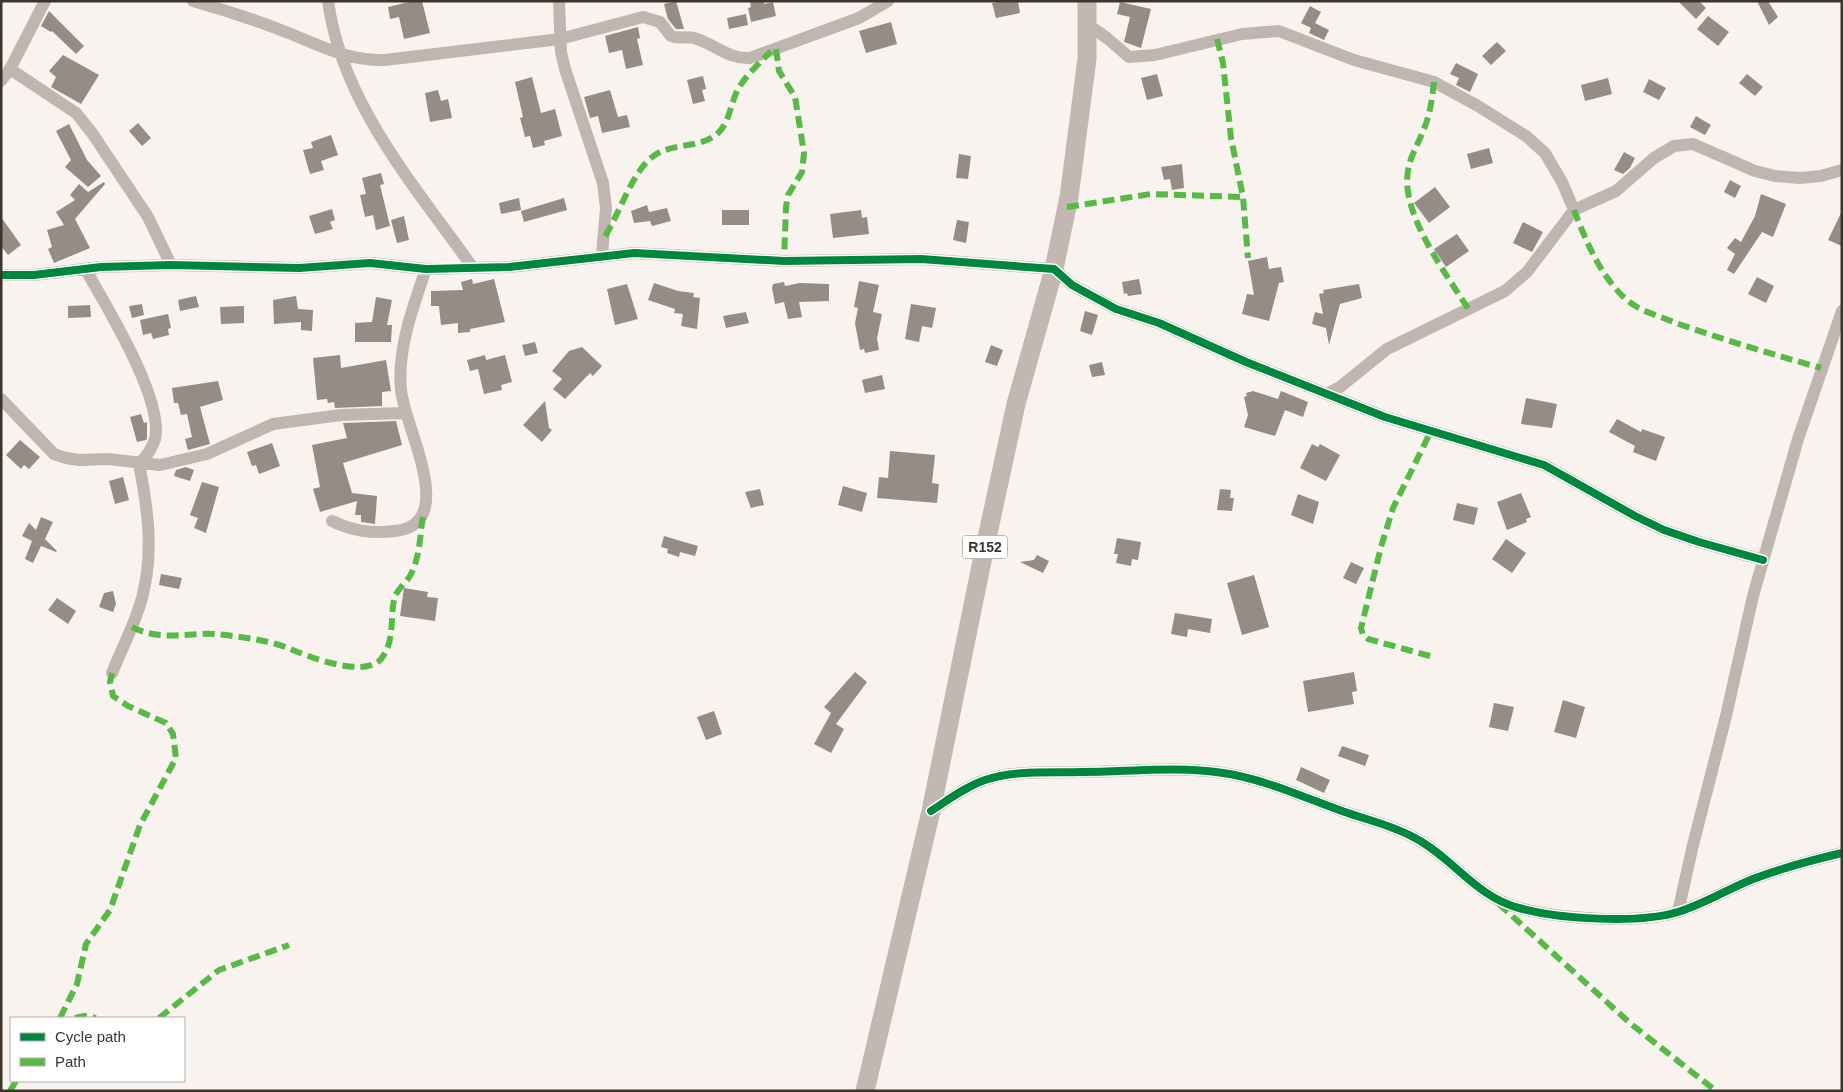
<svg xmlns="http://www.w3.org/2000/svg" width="1843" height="1092" font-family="Arial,sans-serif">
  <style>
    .building { fill: #968c84 }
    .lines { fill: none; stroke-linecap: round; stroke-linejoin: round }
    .minor { stroke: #c1b5b0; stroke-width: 12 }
    .primary { stroke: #c2b7b1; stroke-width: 19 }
    .quiet { stroke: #58b947; stroke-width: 6; stroke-dasharray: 12 6; stroke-linecap: butt }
    .cycleway-casing { stroke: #fff; stroke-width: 11 }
    .cycleway { stroke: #00873e; stroke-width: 8 }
    .labels { text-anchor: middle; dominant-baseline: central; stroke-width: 5; stroke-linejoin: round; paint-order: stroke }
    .shield { fill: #fff; stroke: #77716c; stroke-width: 1 }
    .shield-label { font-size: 14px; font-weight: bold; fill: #3d342d }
  </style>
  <rect width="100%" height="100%" fill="#f8f3ef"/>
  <path class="building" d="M413,1H422L430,33L404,39L399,17L390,19L388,7Z
    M676,1L684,29H676L668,19L664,4Z
    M750,1H764V4L773,2L776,16L751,22L748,8L751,7Z
    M1003,1H1018L1020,13L996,18L992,3Z
    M1678,1H1699L1706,8L1696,19Z
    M1757,1H1768L1778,17L1769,25Z
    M1120,2L1151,9L1141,48L1124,42L1130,17L1117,14Z
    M1310,6L1321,12L1315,23L1329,30L1324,40L1309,33L1311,28L1301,23Z
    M49,11L84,46L76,54L52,31L51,32L41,26Z
    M746,14L748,25L729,29L727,18Z
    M1708,16L1729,32L1718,46L1697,29Z
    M891,22L897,44L866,53L859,31Z
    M638,27L640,38L637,39L643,65L626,69L622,50L609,53L605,36Z
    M1497,42L1506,51L1491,65L1482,56Z
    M63,55L99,75L81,104L51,87L56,77L49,71Z
    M1456,63L1478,74L1470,92L1456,85L1459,78L1450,74Z
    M1157,74L1163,96L1147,100L1141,78Z
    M1747,74L1763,87L1755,96L1739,83Z
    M703,76L706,89L702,90L705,101L693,104L687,80Z
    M532,77L541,113L555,109L562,136L544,141L545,145L533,148L530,136L525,137L520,118L523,117L515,82Z
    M1608,78L1612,94L1585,101L1581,85Z
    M1649,79L1666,88L1659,100L1643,92Z
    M438,90L441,101L448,99L452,118L430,122L425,93Z
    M610,90L618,117L627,115L630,127L602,133L598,116L590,118L584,97Z
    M1696,116L1711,125L1705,135L1690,127Z
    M138,123L151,138L142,146L129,131Z
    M69,124L87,160L101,176L88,187L65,167L71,160L56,131Z
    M331,135L338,155L321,161L324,170L310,174L303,150L313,148L311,142Z
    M1489,148L1493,163L1471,169L1467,154Z
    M1624,152L1635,158L1630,168L1623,174L1614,170Z
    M959,154L971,156L968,179L956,178Z
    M1182,164L1184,188L1172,190L1170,179L1164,180L1161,167Z
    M381,173L384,184L380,185L390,226L376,230L373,215L365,217L360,195L366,194L362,178Z
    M1730,180L1741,186L1735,198L1724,192Z
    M104,182L105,184L75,219L90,248L54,263L48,249L52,247L47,230L64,225L56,212L75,200L70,195L79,184L88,192Z
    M1435,187L1450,207L1429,223L1414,203Z
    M1761,194L1786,204L1773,237L1762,232L1734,274L1727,270L1735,254L1727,248L1735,238L1741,242L1755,216Z
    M519,198L521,210L501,214L499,203Z
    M564,198L567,210L524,222L521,211Z
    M647,205L649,212L667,208L671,221L652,226L650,221L634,223L631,211Z
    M332,209L335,220L330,222L333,229L315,234L309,216Z
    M722,210H749V225H722Z
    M861,210L862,218L867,217L869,234L833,238L830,214Z
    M1842,211V246L1828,240Z
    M404,216L409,240L397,243L391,220Z
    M1,217L21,245L8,255L1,246Z
    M957,220L969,222L966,243L953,240Z
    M1523,222L1543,232L1532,252L1513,243Z
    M1457,234L1469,251L1446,267L1434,249Z
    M1267,257L1269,269L1281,267L1284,282L1279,283L1269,321L1242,314L1247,294L1254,295L1248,261Z
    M1757,277L1774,286L1766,303L1748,294Z
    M472,279L473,284L494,279L505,322L470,329V332L458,333V323L441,325L439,306H431V291L463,290L461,282Z
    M1139,279L1142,294L1128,296L1127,293L1124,294L1122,282Z
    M859,281L879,285L873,312L882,314L877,338L879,350L865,353L864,349L860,350L855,323L858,308L854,307Z
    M784,282L785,286L800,283L829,284V301L799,302L802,317L788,319L784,302L775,304L772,288L773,284Z
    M654,283L678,291L694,293L693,297L700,298L697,329L681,326L683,314L674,313L675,309L648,300Z
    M627,284L638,319L615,325L607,289Z
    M1359,284L1362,298L1340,304L1329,345L1326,328L1312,324L1315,312L1323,314L1319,294L1324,293L1323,290Z
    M196,296L199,307L180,311L178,300Z
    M296,296L298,309L313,310L312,331L301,330V322L274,324L273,300Z
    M376,297L392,300L387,325H392L391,342H355V323L372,322Z
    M142,304L144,315L132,318L129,306Z
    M911,304L936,308L932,328L922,326L919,342L905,339Z
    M90,305L91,317L68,318V306Z
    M244,306V323L221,324L220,307Z
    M1085,311L1098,315L1092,335L1080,331Z
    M746,312L749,323L726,328L723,316Z
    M168,314L171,328L168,329L169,335L153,339L151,333L143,335L140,320Z
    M535,342L538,353L525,356L522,345Z
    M991,345L1003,350L997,366L985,362Z
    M582,347L602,366L593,376L590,373L565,399L553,389L562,379L552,371L569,351Z
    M340,355L341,368L386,360L391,391L382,392V406L335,408L334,402L328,403L327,399L317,400L313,358Z
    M485,355L486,360L505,355L512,382L501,385L502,390L484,394L478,369L470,371L467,360Z
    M1102,362L1105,375L1092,377L1089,365Z
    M882,375L885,389L865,393L862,380Z
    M218,381L223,400L200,407L210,444L188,450L185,439L192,437L187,414L181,415L178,403H174L172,388Z
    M1253,391L1278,399L1281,391L1308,402L1303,417L1285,410L1275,436L1244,427L1248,415L1244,397L1247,396L1246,393Z
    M1526,398L1557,404L1552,428L1521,424Z
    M545,401L549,428L552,430L542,442L523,425Z
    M141,414L144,423L147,422V438L146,440L137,442L130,417Z
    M1617,419L1641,432L1642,429L1665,437L1656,461L1633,452L1635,446L1609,432Z
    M396,421L402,445L343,463L352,493L377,496L375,524L361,522V515H355L357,501L320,512L313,489L320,487L312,445L347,438L343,423Z
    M20,440L40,457L29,469L24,465L21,469L6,455Z
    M272,443L280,466L259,474L256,465L252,466L247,452Z
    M1312,444L1318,447L1320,444L1340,455L1326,481L1300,468Z
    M890,451L935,455L932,483L939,484L937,503L877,498L879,477L888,478Z
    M186,467L194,470L190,481L174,476L176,470Z
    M123,477L129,500L115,504L109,481Z
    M202,482L219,487L206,533L194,528L198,518L190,515Z
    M843,486L867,493L862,512L838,505Z
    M760,489L764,505L751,508L745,492Z
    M1220,489L1231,490L1230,498H1234L1232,511L1217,510Z
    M1521,493L1531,517L1526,519L1527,522L1507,530L1497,502Z
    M1298,494L1319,502L1313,524L1291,515Z
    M1457,503L1478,508L1474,525L1453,520Z
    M41,517L53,522L45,539L57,551L56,552L41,546L33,563L25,559L32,541L22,536L29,523L36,530Z
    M664,536L698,546L695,556L680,552L679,557L667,553L668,549L661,547Z
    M1117,538L1141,542L1138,560L1132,559L1131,566L1116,563L1118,554H1114Z
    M1506,539L1526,553L1512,573L1492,559Z
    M1037,555L1049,561L1043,573L1020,562L1034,560Z
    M1351,562L1364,568L1356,584L1343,578Z
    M161,574L182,578L179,589L159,585Z
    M1254,575L1269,627L1242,635L1227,583Z
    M404,588L428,592L427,597L438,598L435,621L400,616Z
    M113,591L116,604L113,612L99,607L104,593Z
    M57,598L76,611L68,624L48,610Z
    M1175,613L1212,619L1210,633L1188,629L1187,637L1171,634Z
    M855,672L867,682L836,724L844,729L831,753L814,744L831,713L824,707Z
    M1354,672L1357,691L1352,692L1354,704L1308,712L1303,681Z
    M1563,700L1585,707L1576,738L1554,732Z
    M1494,703L1514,707L1508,731L1489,727Z
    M714,711L722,734L706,740L697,717Z
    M1342,746L1369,755L1365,766L1338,756Z
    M1301,767L1330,780L1324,793L1296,780Z"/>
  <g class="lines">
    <path class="minor" d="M193,1C225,10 255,20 286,32C319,45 348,61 385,60L560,39L643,17L660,22L671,36C678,39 686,36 694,38C715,44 727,59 750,58L859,18L888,1
      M328,1C342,104 415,186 473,268
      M559,1L561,52L565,69L603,183L606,208L602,255
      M1087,24L1107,38L1129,57L1155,55L1242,34L1279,31L1354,60L1434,82L1478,106L1526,136L1545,153L1562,182L1574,210
      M10,69L76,113L92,133L148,217L171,265
      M1,81L10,69L45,1
      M86,270C106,306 164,399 155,439C152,449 146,457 139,464C148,509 154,553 142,598C135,624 122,648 112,673
      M1,275H34L101,267L171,265L299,268L370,263L426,269L509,267L634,253L784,261L921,259L1054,269L1072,285L1116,309L1159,323L1246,362L1385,417L1544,465L1635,516L1664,530L1699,542L1763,560
      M1327,394L1340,387L1387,349L1505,291L1527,272L1574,210L1616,191L1654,158L1674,146L1693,144L1755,171L1775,176L1800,178L1821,176L1842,170
      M1,399L54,454L66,458L79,460L108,459L160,465L207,454L273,424L341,415L405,413
      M332,521C353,531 371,534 395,531C460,524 404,427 401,390C397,349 413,307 426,269
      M931,811C948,800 965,787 985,780C1015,770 1051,773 1082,772C1128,772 1177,766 1223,773C1264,779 1303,797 1342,811C1367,820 1392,825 1415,838C1453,858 1476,897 1519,908C1559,919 1638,924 1678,912C1704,904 1728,889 1753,879C1782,868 1812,860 1842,853
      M1678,912L1693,845L1726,716L1753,596L1798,439L1842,311"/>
    <path class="primary" d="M865,1091L931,811L982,561L1016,404L1054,269L1069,197L1087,59V1"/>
    <path class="quiet" d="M1217,39L1223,63L1231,138L1243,197L1248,258
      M776,49L779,71L795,97L804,153L802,172L788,195L786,207L784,261
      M1434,82C1432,99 1430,116 1423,131C1418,145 1410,156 1408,171C1400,213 1447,275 1469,310
      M1067,207L1151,194L1243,197
      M1574,210C1586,241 1601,278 1628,301C1642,312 1660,316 1676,323C1724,340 1772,354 1821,368
      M605,236C620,213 633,169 655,155C674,142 704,149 720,131C730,120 731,102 738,89C746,75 760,63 771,51
      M132,627C155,639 177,635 202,634C217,633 232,636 247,638C261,640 275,643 288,648C307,656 364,679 381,659C395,642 390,619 394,600C396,589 408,582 412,572C420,555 420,534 423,516
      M1430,656L1368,639L1363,635L1361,628L1381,547L1393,508L1431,431
      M1499,904L1631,1024L1716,1091
      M60,1018L77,984L86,944L110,910L140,825L176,758L173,734L166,723L128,706L113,696L110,682L112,673
      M75,1018L84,1016L96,1018
      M159,1018L219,970L289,945
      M10,1091L16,1081"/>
    <defs>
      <path id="cycleway" d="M1,275H34L101,267L171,265L299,268L370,263L426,269L509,267L634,253L784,261L921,259L1054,269L1072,285L1116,309L1159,323L1246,362L1385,417L1544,465L1635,516L1664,530L1699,542L1763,560
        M931,811C948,800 965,787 985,780C1015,770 1051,773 1082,772C1128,772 1177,766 1223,773C1264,779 1303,797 1342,811C1367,820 1392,825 1415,838C1453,858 1476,897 1519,908C1559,919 1638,924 1678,912C1704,904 1728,889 1753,879C1782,868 1812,860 1842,853"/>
    </defs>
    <use href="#cycleway" class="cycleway-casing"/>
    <use href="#cycleway" class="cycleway"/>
  </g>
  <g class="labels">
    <rect class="shield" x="962.5" y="535.5" width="45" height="23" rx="4"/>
    <g class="shield-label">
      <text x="985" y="547">R152</text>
    </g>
  </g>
  <rect width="1843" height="1092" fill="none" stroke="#3d342d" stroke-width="5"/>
  <rect x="10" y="1017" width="175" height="65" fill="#ffffff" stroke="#b1aeab"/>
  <rect x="20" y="1033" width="25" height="8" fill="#00873e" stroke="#b1aeab"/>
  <text x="55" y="1042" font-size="15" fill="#3d342d">Cycle path</text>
  <rect x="20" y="1058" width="25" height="8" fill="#58b947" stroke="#b1aeab"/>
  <text x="55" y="1067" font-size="15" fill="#3d342d">Path</text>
</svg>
